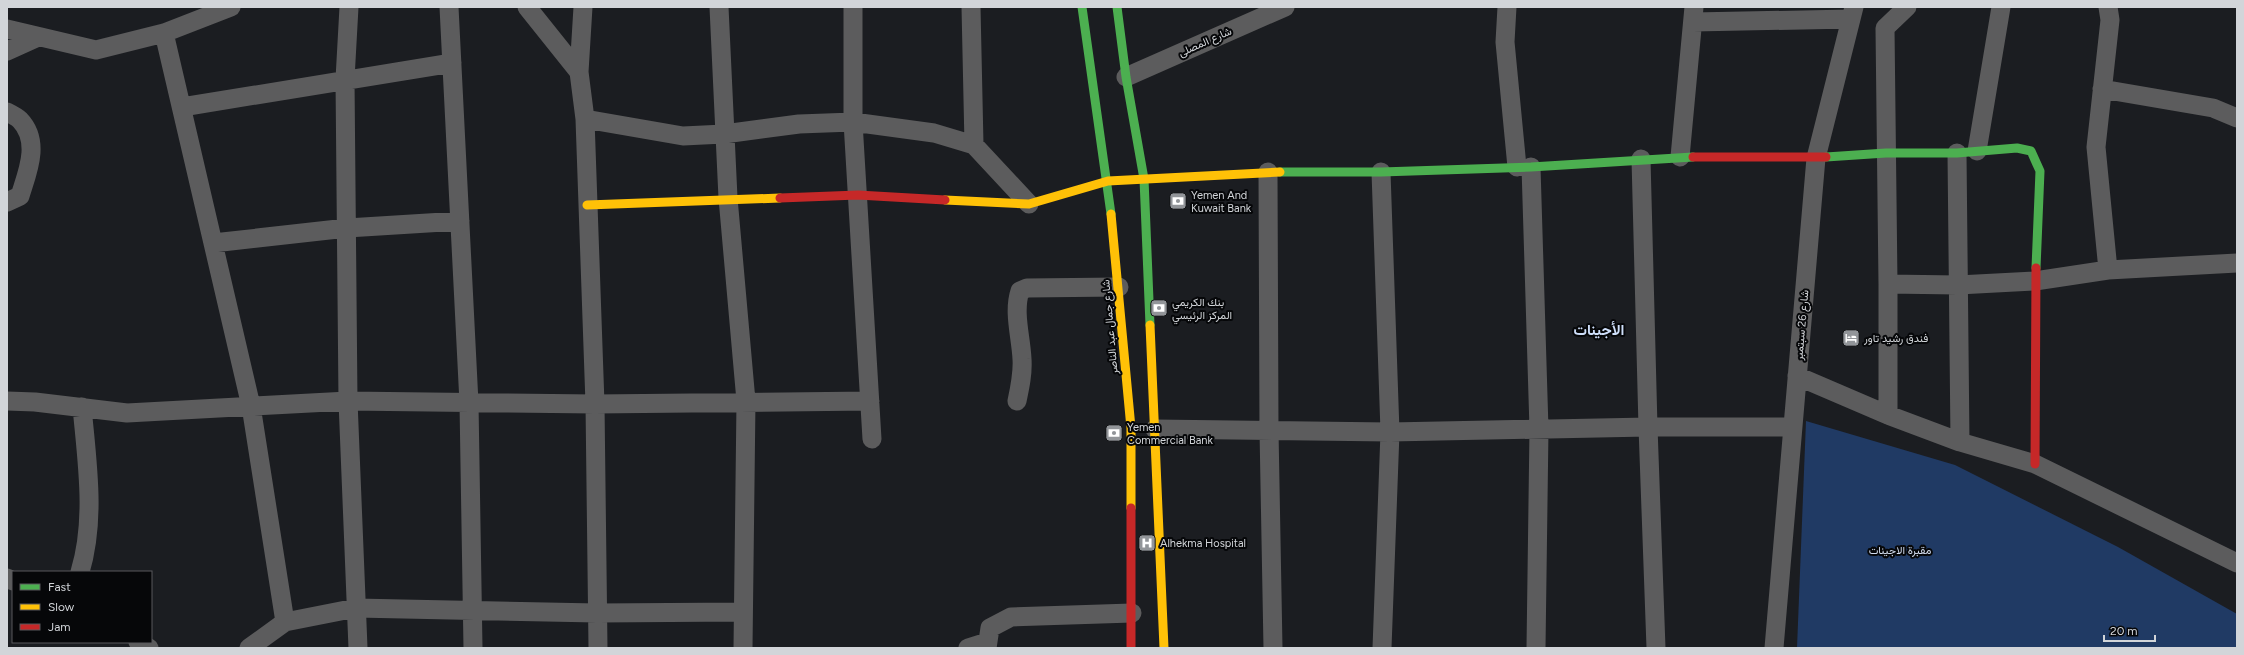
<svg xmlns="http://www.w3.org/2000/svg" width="2244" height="655" font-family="Figtree,Vazirmatn,sans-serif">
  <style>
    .green { fill: #203a64 }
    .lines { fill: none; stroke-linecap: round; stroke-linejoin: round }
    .street { stroke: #5c5c5d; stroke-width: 19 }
    .fast { stroke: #4caf50; stroke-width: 9 }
    .slow { stroke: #ffc107; stroke-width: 9 }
    .jam { stroke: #c62828; stroke-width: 9 }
    .labels { text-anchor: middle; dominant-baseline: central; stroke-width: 4; stroke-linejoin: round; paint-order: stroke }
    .street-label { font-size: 11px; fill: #d2d5d9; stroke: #060709 }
    .poi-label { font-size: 11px; fill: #d2d5d9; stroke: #060709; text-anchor: start }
    .park-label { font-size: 11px; fill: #d2dcee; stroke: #060709 }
    .district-label { font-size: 15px; font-weight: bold; fill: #cedef9; stroke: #060709 }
  </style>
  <rect width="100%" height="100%" fill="#1b1d21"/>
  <path class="green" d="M1806,421L1955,465L2118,547L2237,614V648H1797Z"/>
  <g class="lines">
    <path class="street" d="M349,7L345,79L348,401L358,648
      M449,7L469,403L473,648
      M527,7L579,72L585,119L595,404L598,648
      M719,7L728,198L746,401L743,648
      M853,7V122L872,439
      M971,7L974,145
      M1507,7L1505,42L1517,167
      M1693,22L1851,19
      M7,29L96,50L164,33L231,7
      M164,33L251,406L285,622
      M7,51L38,37
      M579,72L583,7
      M1126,77L1285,7
      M2102,89L2213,108L2237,118
      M182,107L452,63
      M7,112C11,114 17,117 20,120C41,142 27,173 20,196L7,202
      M585,119L683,136L724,134L799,124L853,122L934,133L974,145L1029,204
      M1977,151L2001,7
      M1957,153L1960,442
      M1680,157L1694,7
      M1641,159L1648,427L1656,648
      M1531,167L1539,429L1536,648
      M1268,172L1269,430L1273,648
      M1381,172L1390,432L1382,648
      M213,243L347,228L460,221
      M2108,270L2096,147L2110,20L2108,7
      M1888,284L1958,285L2035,281L2108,270L2237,263
      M1797,376L1888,415L1960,442L2035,464L2237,563
      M7,401L35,402L127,413L348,401L595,404L870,401
      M1017,401C1020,387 1023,373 1022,359C1021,337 1013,312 1020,291L1027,288L1119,287
      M1888,415V284L1885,28L1907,7
      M1155,429L1390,432L1648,427H1793
      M80,572C96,519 87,462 82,407
      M7,578L13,581
      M138,642L149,648
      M249,648L285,622L356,608L597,613L742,612
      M968,648L987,642
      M987,648L990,628L1011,617L1132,613
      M1774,648L1816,158L1854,7"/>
    <path class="fast" d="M1082,7L1111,214
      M1117,7L1126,77L1144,179L1150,325
      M1826,157L1886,153H1957L2017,148L2031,151L2040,171L2036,268
      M1280,172H1381L1531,167L1693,157"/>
    <path class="slow" d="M945,200L1029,204L1108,181L1280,172
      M587,205L780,198
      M1111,214L1131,428V508
      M1150,325L1164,648"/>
    <path class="jam" d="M1693,157H1826
      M780,198L858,195L945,200
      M2035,464L2036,268
      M1131,508V648"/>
  </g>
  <defs>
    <symbol id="bank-square" viewBox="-11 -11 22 22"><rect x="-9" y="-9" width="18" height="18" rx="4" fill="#929599" stroke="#060709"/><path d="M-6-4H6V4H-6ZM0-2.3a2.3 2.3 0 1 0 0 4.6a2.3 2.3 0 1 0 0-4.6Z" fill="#fff"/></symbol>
    <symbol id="hotel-square" viewBox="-11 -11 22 22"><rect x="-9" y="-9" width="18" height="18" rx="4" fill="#929599" stroke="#060709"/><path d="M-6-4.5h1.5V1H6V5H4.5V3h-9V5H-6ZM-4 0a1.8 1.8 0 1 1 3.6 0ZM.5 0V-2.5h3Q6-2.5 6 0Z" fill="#fff"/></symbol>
    <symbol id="hospital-square" viewBox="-11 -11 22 22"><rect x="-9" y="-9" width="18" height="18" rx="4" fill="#929599" stroke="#060709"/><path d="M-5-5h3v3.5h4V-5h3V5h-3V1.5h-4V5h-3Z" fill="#fff"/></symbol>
  </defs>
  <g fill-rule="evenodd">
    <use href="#bank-square" x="1168" y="191" width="20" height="20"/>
    <use href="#bank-square" x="1149" y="298" width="20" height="20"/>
    <use href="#hotel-square" x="1841" y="328" width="20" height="20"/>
    <use href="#bank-square" x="1104" y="423" width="20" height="20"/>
    <use href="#hospital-square" x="1137" y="533" width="20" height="20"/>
  </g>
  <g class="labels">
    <g class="street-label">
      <text transform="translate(1205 42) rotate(-24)">شارع المصلى</text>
      <text transform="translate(1802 325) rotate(-85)">شارع 26 سبتمبر</text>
      <text transform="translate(1110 327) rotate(-95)">شارع جمال عبد الناصر</text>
    </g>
    <g class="poi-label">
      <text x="1191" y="195">Yemen And<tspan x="1191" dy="13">Kuwait Bank</tspan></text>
      <text x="1172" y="302">بنك الكريمي<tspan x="1172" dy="13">المركز الرئيسي</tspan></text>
      <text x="1864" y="338">فندق رشيد تاور</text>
      <text x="1127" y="427">Yemen<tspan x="1127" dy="13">Commercial Bank</tspan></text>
      <text x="1160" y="543">Alhekma Hospital</text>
    </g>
    <g class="park-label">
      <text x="1900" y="550">مقبرة الاجينات</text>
    </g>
    <g class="district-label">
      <text x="1599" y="330">الأجينات</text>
    </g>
  </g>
  <rect width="2244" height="655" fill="none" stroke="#d2d5d9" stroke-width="16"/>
  <rect x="12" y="571" width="140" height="72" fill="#060709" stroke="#58595c"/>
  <rect x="20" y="584" width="20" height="6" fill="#4caf50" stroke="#58595c"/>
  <text x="48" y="591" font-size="12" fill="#d2d5d9">Fast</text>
  <rect x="20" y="604" width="20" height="6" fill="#ffc107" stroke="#58595c"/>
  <text x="48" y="611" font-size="12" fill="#d2d5d9">Slow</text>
  <rect x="20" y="624" width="20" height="6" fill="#c62828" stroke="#58595c"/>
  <text x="48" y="631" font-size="12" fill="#d2d5d9">Jam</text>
  <path d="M2104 635v6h51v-6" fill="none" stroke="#d2d5d9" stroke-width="2"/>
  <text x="2110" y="635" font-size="12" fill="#d2d5d9" stroke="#060709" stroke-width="3" paint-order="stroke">20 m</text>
</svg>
